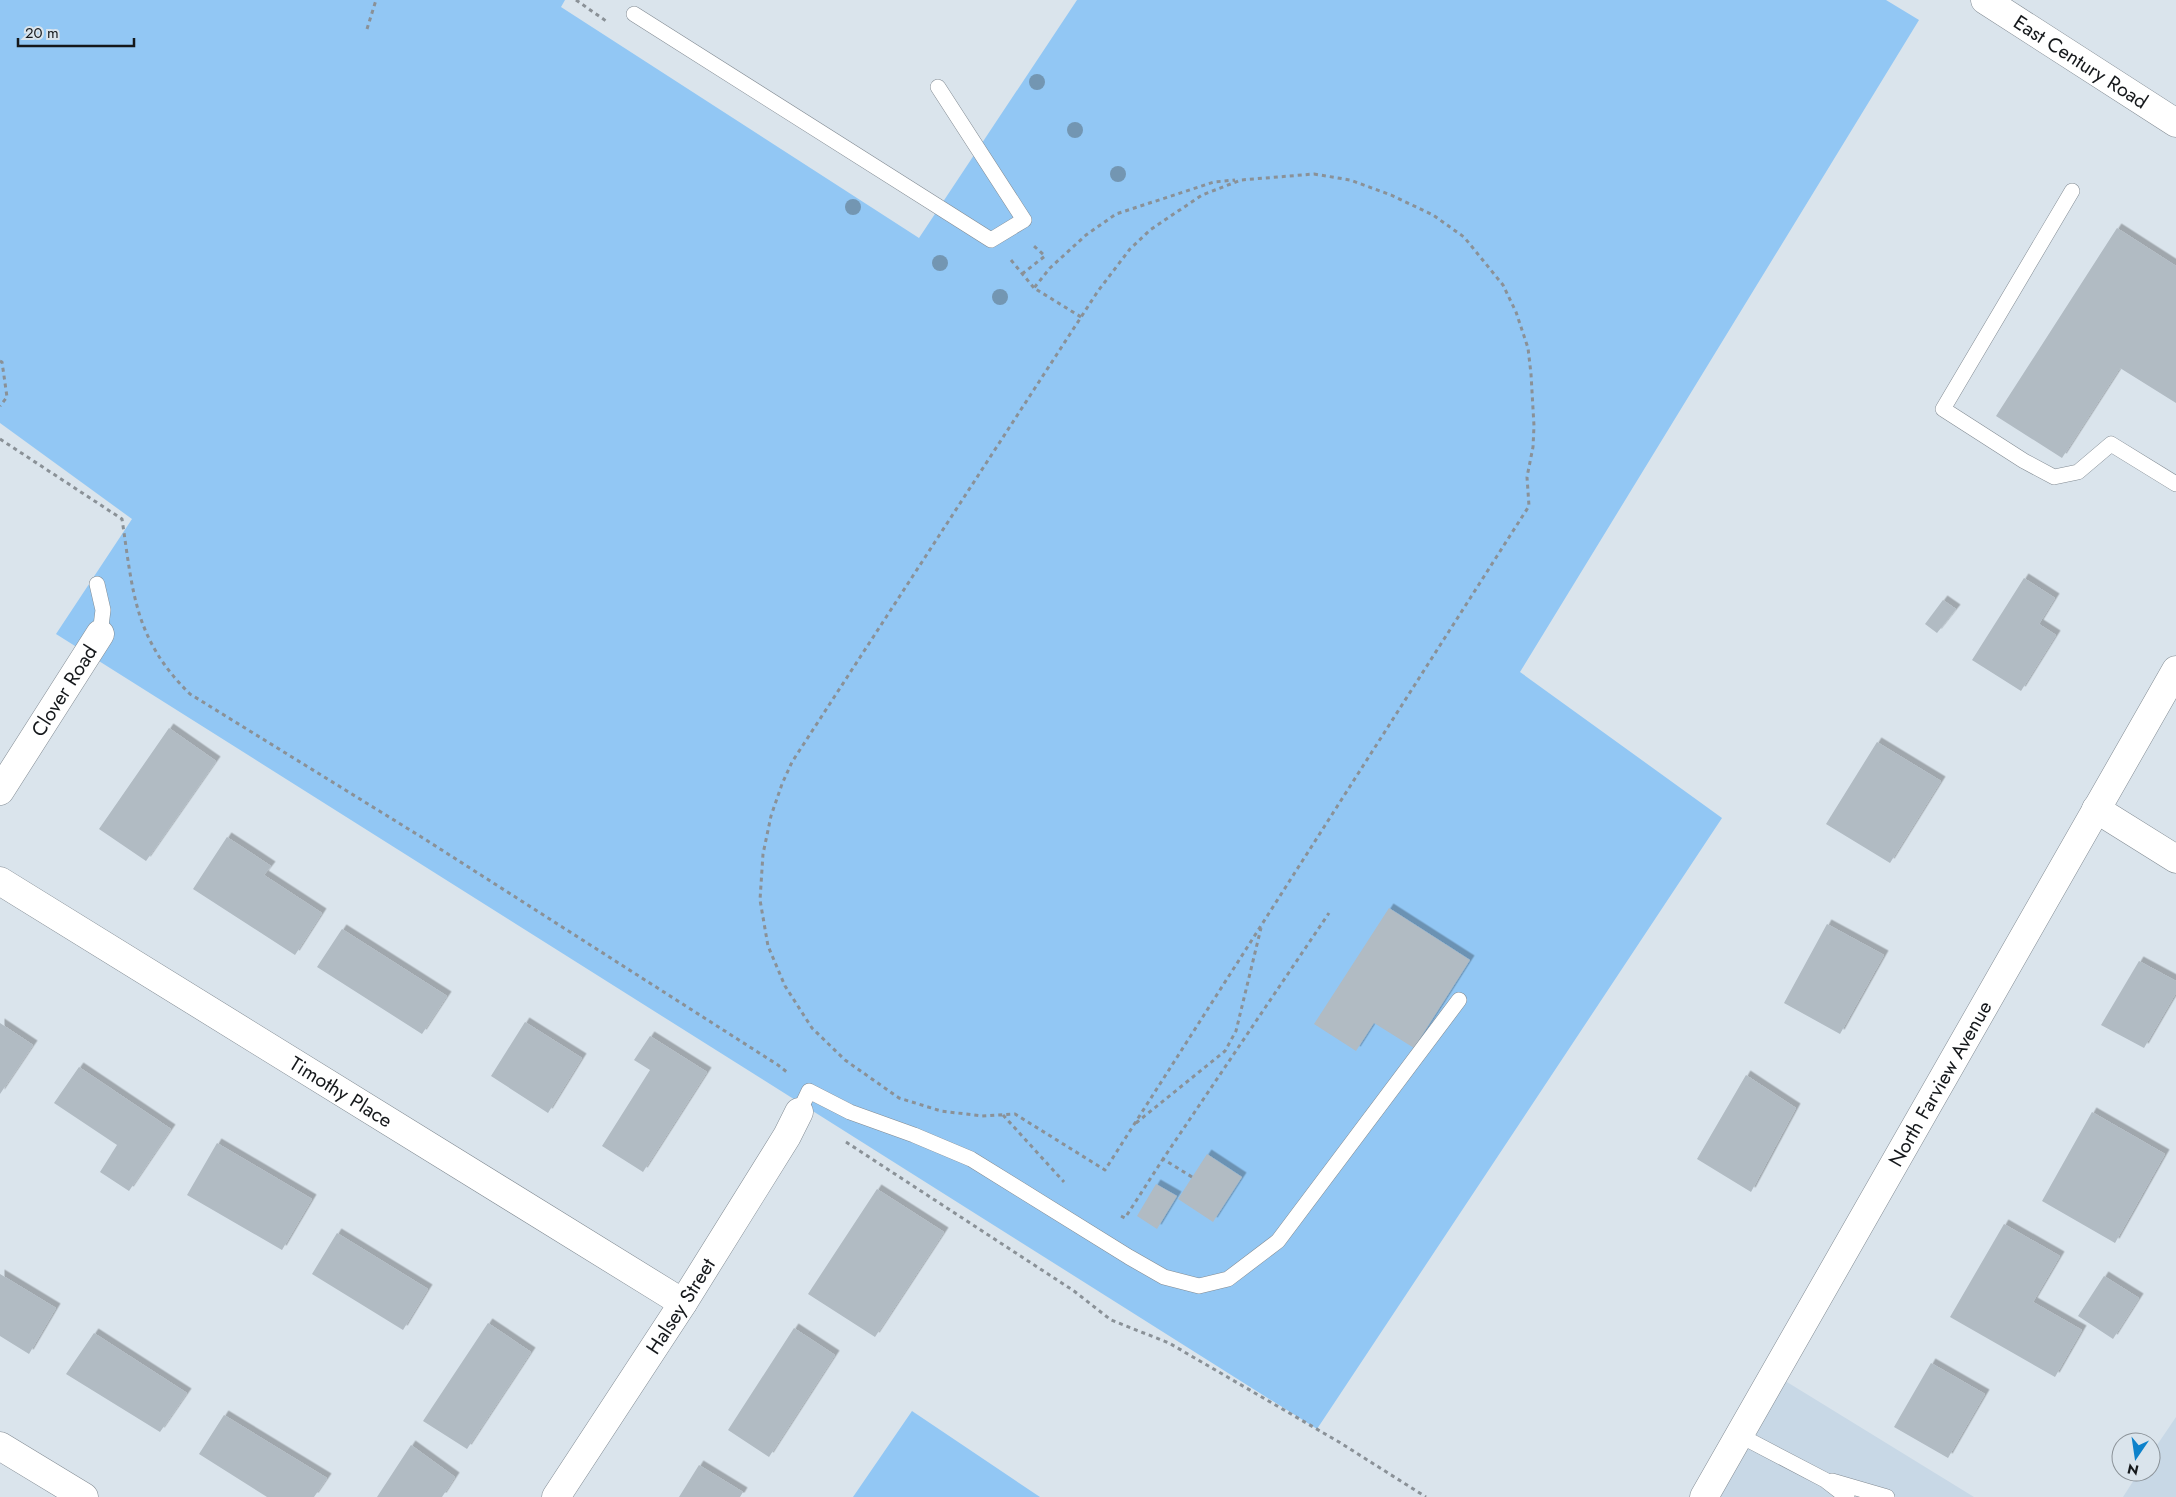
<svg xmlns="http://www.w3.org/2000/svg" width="2176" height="1497" font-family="Jost,sans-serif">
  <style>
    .built { fill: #c8d8e6 }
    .green { fill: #92c7f4 }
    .building { fill: #b1bbc3; filter: url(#shadow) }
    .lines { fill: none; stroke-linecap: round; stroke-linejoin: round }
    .service-casing { stroke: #828b93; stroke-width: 16 }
    .minor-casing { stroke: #828b93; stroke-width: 29 }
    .tertiary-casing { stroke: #828b93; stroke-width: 29 }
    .path { stroke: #8a9197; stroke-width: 3; stroke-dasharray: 4 4; stroke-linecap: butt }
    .service { stroke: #fff; stroke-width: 15 }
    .minor { stroke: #fff; stroke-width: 28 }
    .tertiary { stroke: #fff; stroke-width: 28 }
    .tree { fill: #7396b2 }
    .labels { text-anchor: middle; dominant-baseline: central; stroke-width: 4; stroke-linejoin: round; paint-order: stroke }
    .street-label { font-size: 20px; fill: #15181b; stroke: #dae4ec }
  </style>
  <defs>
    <filter id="shadow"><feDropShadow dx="4.5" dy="-4.5" stdDeviation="0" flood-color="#0004"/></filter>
  </defs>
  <rect width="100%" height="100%" fill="#dae4ec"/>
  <path class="built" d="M1774,1374L1974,1497H1704Z
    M2176,1417V1497H2123L2139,1472H2151V1454Z"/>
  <path class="green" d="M0,0H565L561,7L919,238L1077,0H1886L1919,20L1520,672L1722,818L1317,1429L56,634L132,519L0,423Z
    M912,1411L1040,1497H853Z"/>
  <path class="building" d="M2117,228L2176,266V403L2120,368L2062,458L1996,416Z
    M2024,578L2055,598L2039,624L2056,635L2021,691L1972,660Z
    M1943,600L1956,609L1937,633L1925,624Z
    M169,728L216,761L146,861L99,829Z
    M1877,742L1941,781L1890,863L1826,824Z
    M227,837L271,866L264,875L322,913L295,955L193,889Z
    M1389,908L1470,960L1414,1048L1374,1023L1356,1051L1314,1024Z
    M1827,924L1884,955L1840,1034L1784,1003Z
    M342,929L447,996L422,1034L317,967Z
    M2139,961L2176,981V993L2144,1048L2101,1025Z
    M525,1022L582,1058L548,1113L491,1076Z
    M0,1023L33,1045L0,1094Z
    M650,1036L707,1072L643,1172L602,1146L650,1070L634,1060Z
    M79,1067L171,1129L129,1191L100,1172L117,1145L54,1103Z
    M1746,1075L1796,1108L1751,1192L1697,1159Z
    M2092,1112L2165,1154L2115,1243L2042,1201Z
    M217,1143L312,1199L282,1250L187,1195Z
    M1207,1154L1242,1177L1213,1222L1178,1199Z
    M1156,1184L1177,1196L1157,1229L1137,1216Z
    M877,1189L944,1232L875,1337L808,1294Z
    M2004,1224L2060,1256L2033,1302L2082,1330L2055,1377L1950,1317Z
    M337,1233L428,1289L403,1330L312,1274Z
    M0,1274L56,1308L29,1354L0,1336Z
    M2104,1276L2139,1298L2113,1339L2078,1316Z
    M488,1323L531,1352L467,1449L423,1421Z
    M794,1328L835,1355L769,1457L728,1430Z
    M94,1333L187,1393L160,1432L66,1374Z
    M1931,1363L1985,1394L1948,1458L1894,1427Z
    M224,1415L327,1478L314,1497H267L199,1454Z
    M411,1445L455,1477L442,1497H377Z
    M699,1465L743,1492L740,1497H679Z"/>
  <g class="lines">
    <defs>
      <path id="service" d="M634,14L991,240L1024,220L938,87
        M2072,191L1943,409L2024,461L2054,477L2078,472L2111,444L2176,484
        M97,584L103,610L100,634
        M799,1112L809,1091L850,1112L914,1135L971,1159L1129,1257L1164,1277L1199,1286L1228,1279L1278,1241L1459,1000
        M1739,1435L1825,1480L1847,1497
        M1832,1481L1887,1497"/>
      <g id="minor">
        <path id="s1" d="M0,791L100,634"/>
        <path d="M2096,809L2176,859"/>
        <path id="s2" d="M0,881L683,1303"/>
        <path d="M0,1446L84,1497"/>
        <path id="s3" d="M556,1497L683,1303L787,1136L799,1112"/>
      </g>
      <g id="tertiary">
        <path id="s4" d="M1985,0L2176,123"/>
        <path id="s5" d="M1704,1497L2176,670"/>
      </g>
    </defs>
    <use href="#service" class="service-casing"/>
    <use href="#minor" class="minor-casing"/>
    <use href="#tertiary" class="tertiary-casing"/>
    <path class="path" d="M576,0L606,21
      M367,29L376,0
      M1314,174L1350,180L1391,195L1433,215L1464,237L1503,285L1516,312L1528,348L1531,374L1534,426L1533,447L1527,477L1529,506L1105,1170L1015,1114L982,1116L941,1111L899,1098L845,1060L812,1028L785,986L768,946L760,900L763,854L771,816L782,784L792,762L1098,291L1130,249L1150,230L1202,195L1241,180Z
      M1011,260L1034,288
      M1022,274L1045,256L1034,246
      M1081,317L1034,288L1050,268L1086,235L1116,214L1214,182L1235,180
      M0,361L2,362L7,397L0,406
      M0,439L122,519C133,592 134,639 190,694L423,838L778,1065L788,1073
      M1003,1115L1064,1182
      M1136,1123L1225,1051L1236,1031L1261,928
      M846,1142L1074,1291L1111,1320L1169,1343L1339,1442L1426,1497
      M1192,1177L1163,1159L1329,913
      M1121,1216L1125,1218L1163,1159"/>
    <use href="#service" class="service"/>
    <use href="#minor" class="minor"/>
    <use href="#tertiary" class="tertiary"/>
  </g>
  <g class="tree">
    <circle cx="1037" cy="82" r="8"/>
    <circle cx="1075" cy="130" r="8"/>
    <circle cx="1118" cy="174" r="8"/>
    <circle cx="853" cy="207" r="8"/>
    <circle cx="940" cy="263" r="8"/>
    <circle cx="1000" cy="297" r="8"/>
  </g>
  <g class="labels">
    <g class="street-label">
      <text stroke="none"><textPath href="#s4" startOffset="114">East Century Road</textPath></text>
      <text stroke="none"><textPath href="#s1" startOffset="119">Clover Road</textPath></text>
      <text stroke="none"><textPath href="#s5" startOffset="476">North Farview Avenue</textPath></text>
      <text stroke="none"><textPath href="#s2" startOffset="401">Timothy Place</textPath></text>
      <text stroke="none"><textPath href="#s3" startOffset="228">Halsey Street</textPath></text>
    </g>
  </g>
  <g transform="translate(2136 1457) rotate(193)"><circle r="24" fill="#dae4ec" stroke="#8b9298"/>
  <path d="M0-4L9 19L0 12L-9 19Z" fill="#0d82cb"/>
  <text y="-8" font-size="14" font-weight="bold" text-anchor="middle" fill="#15181b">N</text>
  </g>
  <path d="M18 38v8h116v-8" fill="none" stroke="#15181b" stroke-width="2.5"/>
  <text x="25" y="38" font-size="15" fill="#15181b" stroke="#dae4ec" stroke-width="4" paint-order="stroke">20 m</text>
</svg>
